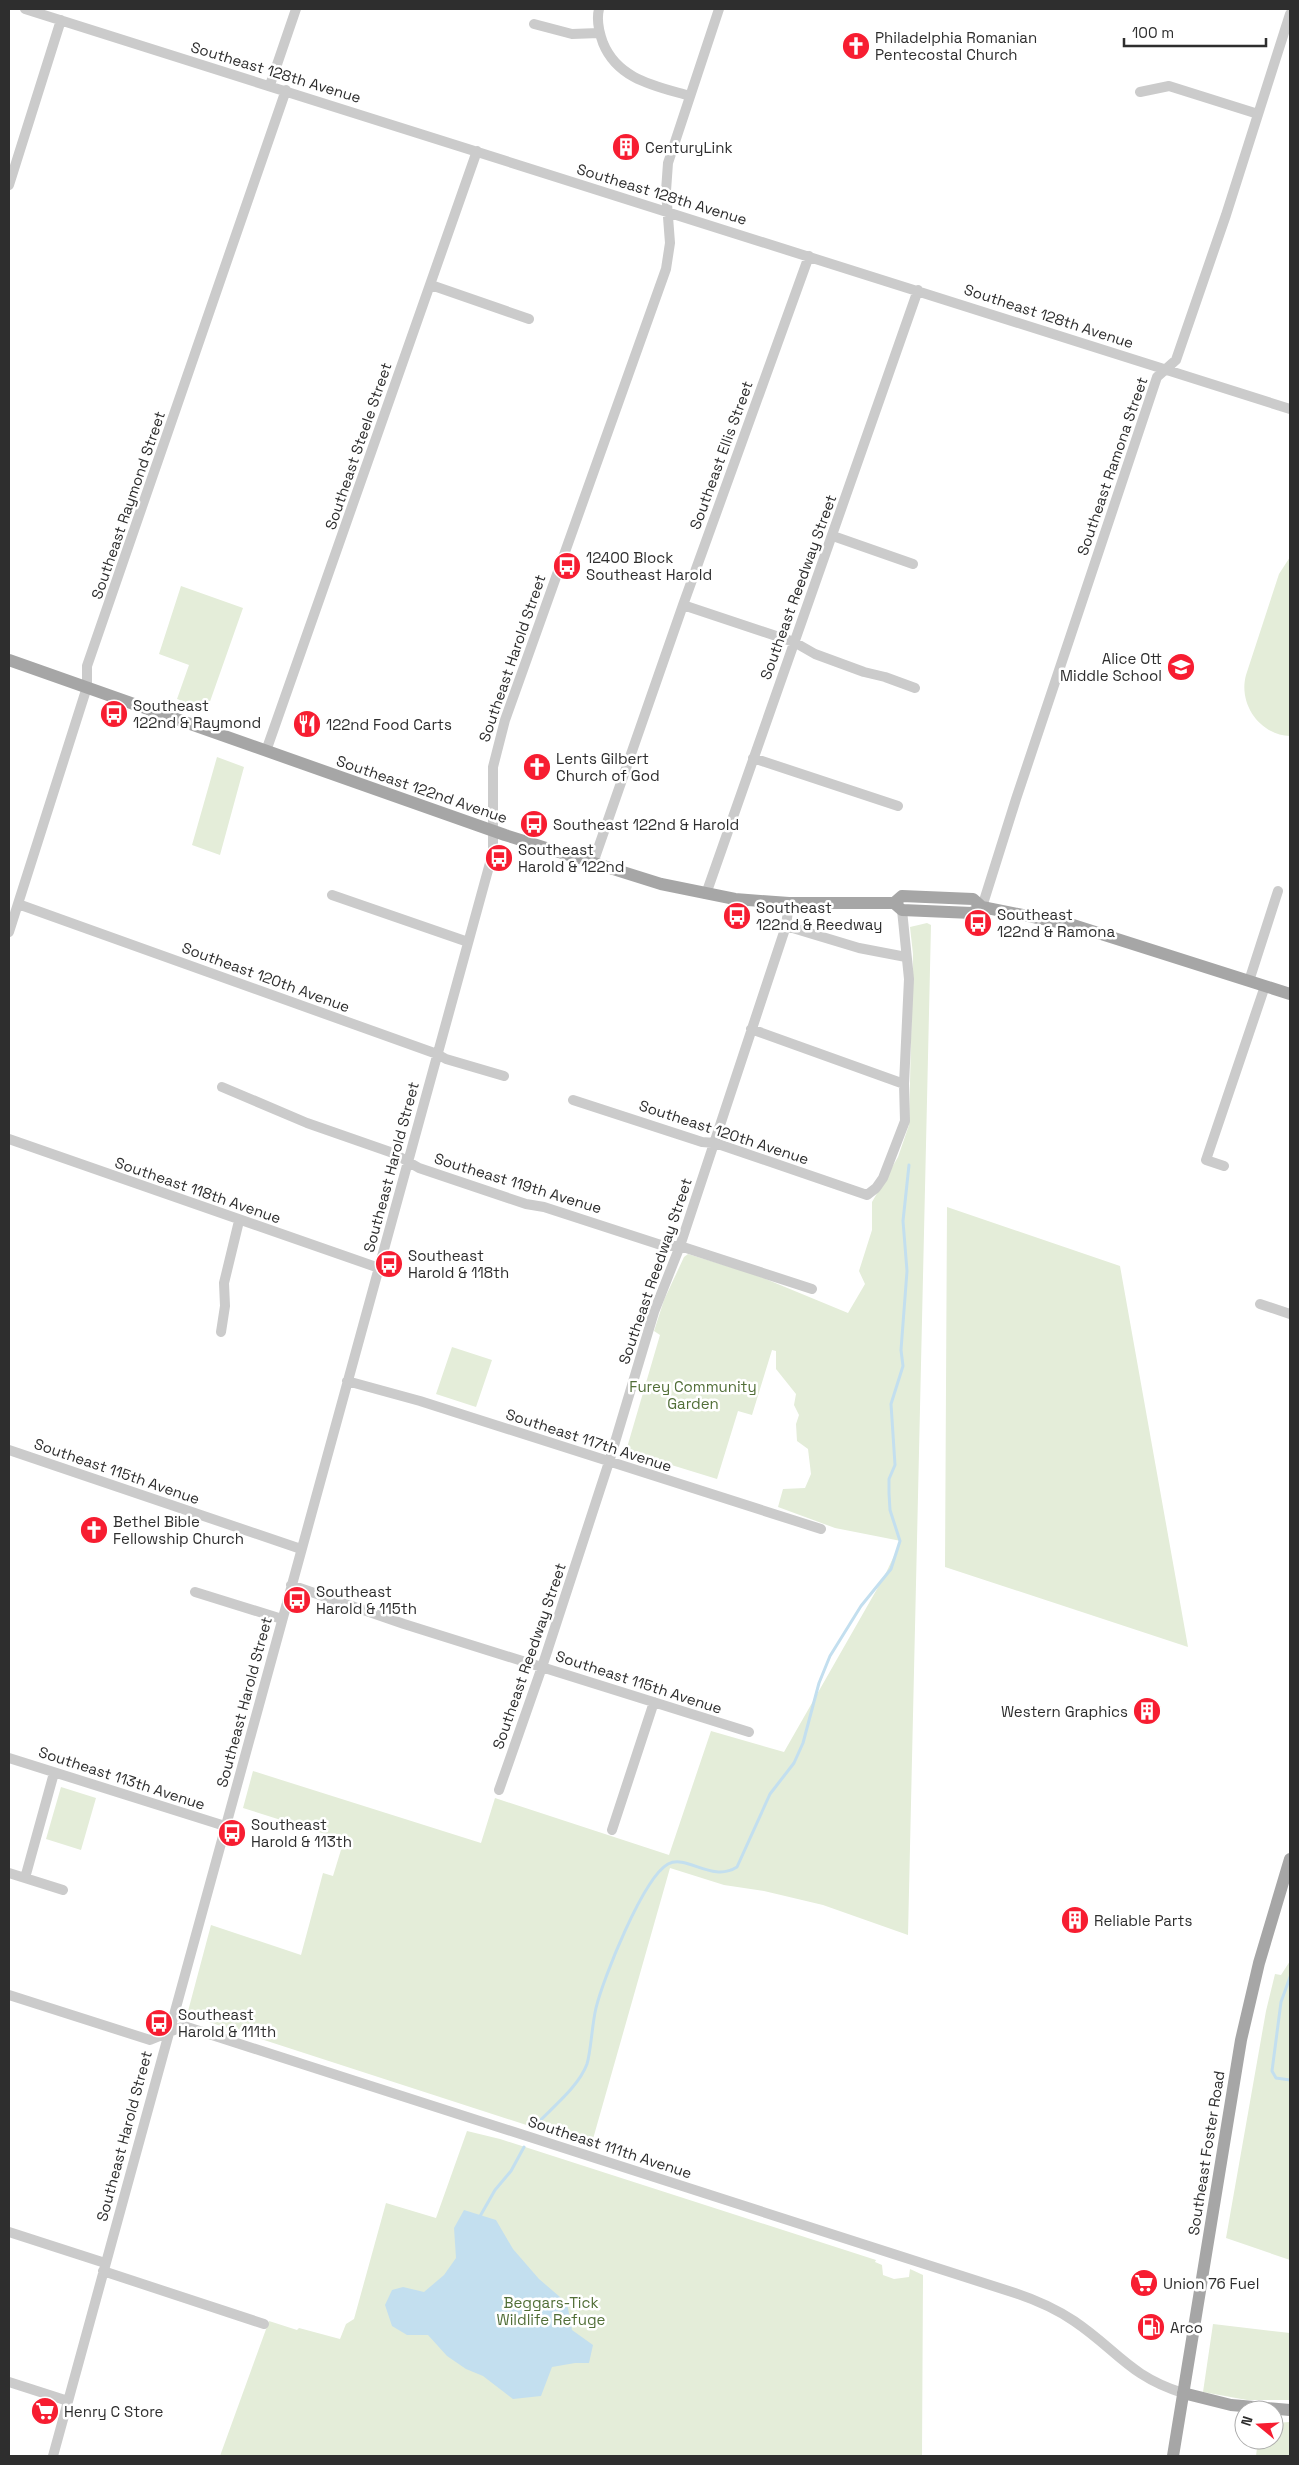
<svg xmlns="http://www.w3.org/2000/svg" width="1299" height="2465" font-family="'Space Grotesk',sans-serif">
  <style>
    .green { fill: #e4edd9 }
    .water { fill: #c3dfef }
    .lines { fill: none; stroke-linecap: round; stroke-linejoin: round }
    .stream { stroke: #c3dfef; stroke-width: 3 }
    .minor { stroke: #cbcbcb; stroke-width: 10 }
    .major { stroke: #a6a6a6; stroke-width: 12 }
    .labels { text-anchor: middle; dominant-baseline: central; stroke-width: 5; stroke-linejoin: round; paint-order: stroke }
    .poi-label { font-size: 15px; fill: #2e2e2e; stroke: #fff; text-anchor: start }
    .street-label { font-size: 15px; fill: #2e2e2e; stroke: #fff }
    .park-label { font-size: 15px; fill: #516e37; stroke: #fff }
  </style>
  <rect width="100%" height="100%" fill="#fff"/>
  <path class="green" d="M1290,557V736C1260,735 1238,704 1246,675L1279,574Z
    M181,586L243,608L207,710L177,699L189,665L159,654Z
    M217,757L244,767L220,855L192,845Z
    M927,923L931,925L908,1935L823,1905L764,1891L724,1885L670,1868L591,2146L187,2015L211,1925L301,1955L323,1873L333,1876L344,1840L243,1808L253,1771L481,1843L495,1798L669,1855L711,1731L784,1752L885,1575L901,1541L835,1528L778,1507L783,1489L805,1488L811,1474L808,1449L797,1441L796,1424L799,1415L794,1405L796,1394L776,1369V1351L772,1350L752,1415L738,1411L717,1479L626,1451L660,1335L654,1331L664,1300L684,1257L688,1254L756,1275L848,1313L865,1284L859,1271L872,1230V1202L898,1157L909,1125L913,954L910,927Z
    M947,1207L1120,1266L1188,1647L945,1567Z
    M452,1347L492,1360L476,1407L436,1394Z
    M61,1787L96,1798L81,1850L46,1839Z
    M1290,1961V2260L1226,2238L1266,2011L1275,1974L1281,1975Z
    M467,2131L500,2139L876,2260L875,2262L882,2265L883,2275L894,2279L909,2277L910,2269L923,2275L922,2456H220L269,2321L297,2330L299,2328L340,2339L346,2324L354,2319L386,2203L436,2218Z
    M1213,2324L1290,2333V2400H1247L1203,2392Z
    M1290,2422V2456H1256L1258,2440H1274V2423Z"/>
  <path class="water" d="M464,2210L496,2220L513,2249L539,2279L567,2303L572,2330L593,2345L589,2363H575L552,2367L541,2396L513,2399L483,2376L466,2369L447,2356L428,2335H407L392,2326L385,2305L392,2290L403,2287L424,2292L444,2275L456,2258L454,2228Z"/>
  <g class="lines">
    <path class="stream" d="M1290,1977L1281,2002L1272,2071L1276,2078L1290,2080
      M533,2128C550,2109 578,2088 587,2064C591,2051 592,2024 596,2008C603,1979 643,1878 668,1864C687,1854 712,1883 737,1867L770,1794L794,1763L803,1743L819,1683L830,1656L861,1606L891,1569L900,1541L890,1510L889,1493V1479L895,1465L891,1404L903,1366L901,1350L907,1271L903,1221L909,1165
      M479,2218L495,2190L511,2171L524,2147"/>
    <path class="minor" d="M25,9L1290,409
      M599,9C596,21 599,32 603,43C618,80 656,86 690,96
      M534,24L572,34L599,33
      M270,85L296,9
      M1140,92L1169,86L1258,114
      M9,185L61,20
      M431,285L529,319
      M833,536L913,564
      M683,605L794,642L815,654L864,672L885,677L915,688
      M266,751L477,151
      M753,758L898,806
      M593,863L683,605L809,256
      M706,894L918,290
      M332,895L468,942
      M18,904L437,1054L446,1059L504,1076
      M982,907L1016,799L1157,377L1176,360L1226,215L1290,14
      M786,926L859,948L906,957
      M9,932L87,687V666L286,90
      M1249,981L1278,891
      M751,1029L904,1084
      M222,1087L307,1123L393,1153L419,1168L526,1204L544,1207L664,1246H680L812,1289
      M573,1100L702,1142L715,1143L867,1195L876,1188L883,1178L905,1121L904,1084L909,979L902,910
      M9,1139L379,1268
      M1224,1166L1206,1160L1265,986
      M1260,1304L1290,1314
      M221,1332L225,1306L224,1283L239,1221
      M347,1381L420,1401L821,1529
      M9,1450L301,1549
      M291,1585L404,1624L749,1732
      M195,1592L282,1619
      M9,1758L225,1826
      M499,1790L542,1667L609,1462L654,1312L680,1246L786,926L789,903
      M612,1830L654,1702
      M9,1873L63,1890
      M25,1878L54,1773
      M9,1995L150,2040L184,2026L1015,2293C1036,2300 1056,2309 1074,2321C1117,2350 1129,2376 1183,2393
      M9,2232L105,2263
      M103,2271L264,2324
      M9,2382L68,2401
      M53,2456L493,852V767L505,720L666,269L670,243L666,191L668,163L719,9"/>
    <path class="major" d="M9,660L505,835L661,884L735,899L789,903H894L902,896L973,899L982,907L1073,925L1290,994
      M894,903L902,910L972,913L982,907
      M1183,2393L1231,2405L1290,2410
      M1173,2456L1241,2040L1259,1963L1290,1859"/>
  </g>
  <defs>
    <symbol id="church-disc" viewBox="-11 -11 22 22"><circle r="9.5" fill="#f71d31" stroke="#fff"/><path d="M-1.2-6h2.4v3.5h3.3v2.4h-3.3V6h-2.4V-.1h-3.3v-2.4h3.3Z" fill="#fff"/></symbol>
    <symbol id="building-disc" viewBox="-11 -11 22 22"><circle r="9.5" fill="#f71d31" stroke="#fff"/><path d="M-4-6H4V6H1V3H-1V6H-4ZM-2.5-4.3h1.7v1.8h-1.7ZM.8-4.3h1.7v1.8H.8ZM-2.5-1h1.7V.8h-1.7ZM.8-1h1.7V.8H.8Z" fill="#fff"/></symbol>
    <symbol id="bus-disc" viewBox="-11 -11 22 22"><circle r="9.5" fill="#f71d31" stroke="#fff"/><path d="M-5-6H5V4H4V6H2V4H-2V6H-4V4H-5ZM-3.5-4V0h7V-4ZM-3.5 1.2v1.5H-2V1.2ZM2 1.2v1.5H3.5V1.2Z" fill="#fff"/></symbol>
    <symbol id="school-disc" viewBox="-11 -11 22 22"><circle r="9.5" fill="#f71d31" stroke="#fff"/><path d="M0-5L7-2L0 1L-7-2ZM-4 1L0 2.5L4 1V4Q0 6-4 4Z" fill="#fff"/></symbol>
    <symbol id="restaurant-disc" viewBox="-11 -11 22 22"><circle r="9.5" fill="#f71d31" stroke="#fff"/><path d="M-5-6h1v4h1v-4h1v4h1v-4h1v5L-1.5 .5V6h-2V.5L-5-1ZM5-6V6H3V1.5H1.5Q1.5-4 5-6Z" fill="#fff"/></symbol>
    <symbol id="supermarket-disc" viewBox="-11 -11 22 22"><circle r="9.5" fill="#f71d31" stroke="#fff"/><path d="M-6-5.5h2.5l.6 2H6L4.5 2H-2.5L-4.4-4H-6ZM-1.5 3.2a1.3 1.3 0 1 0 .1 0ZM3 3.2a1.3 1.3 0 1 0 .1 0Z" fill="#fff"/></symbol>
    <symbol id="fuel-disc" viewBox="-11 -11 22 22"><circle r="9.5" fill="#f71d31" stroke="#fff"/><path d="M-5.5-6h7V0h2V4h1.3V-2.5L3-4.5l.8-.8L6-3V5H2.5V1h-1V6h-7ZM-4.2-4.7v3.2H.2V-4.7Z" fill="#fff"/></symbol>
  </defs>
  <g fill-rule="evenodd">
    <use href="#church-disc" x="840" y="30" width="32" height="32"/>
    <use href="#building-disc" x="610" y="131" width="32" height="32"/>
    <use href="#bus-disc" x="551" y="550" width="32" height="32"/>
    <use href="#school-disc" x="1165" y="651" width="32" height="32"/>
    <use href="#bus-disc" x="98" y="698" width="32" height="32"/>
    <use href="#restaurant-disc" x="291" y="708" width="32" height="32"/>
    <use href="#church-disc" x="521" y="751" width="32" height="32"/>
    <use href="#bus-disc" x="518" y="808" width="32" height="32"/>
    <use href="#bus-disc" x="483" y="842" width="32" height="32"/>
    <use href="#bus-disc" x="721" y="900" width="32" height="32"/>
    <use href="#bus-disc" x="962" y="907" width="32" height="32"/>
    <use href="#bus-disc" x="373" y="1248" width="32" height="32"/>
    <use href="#church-disc" x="78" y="1514" width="32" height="32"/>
    <use href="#bus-disc" x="281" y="1584" width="32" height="32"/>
    <use href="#building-disc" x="1131" y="1695" width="32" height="32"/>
    <use href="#bus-disc" x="216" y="1817" width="32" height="32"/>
    <use href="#building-disc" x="1059" y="1904" width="32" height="32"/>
    <use href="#bus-disc" x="143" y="2007" width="32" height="32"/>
    <use href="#supermarket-disc" x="1128" y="2267" width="32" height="32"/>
    <use href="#fuel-disc" x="1135" y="2311" width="32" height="32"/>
    <use href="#supermarket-disc" x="29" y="2395" width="32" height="32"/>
  </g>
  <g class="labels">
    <g class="poi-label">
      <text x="875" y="37">Philadelphia Romanian<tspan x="875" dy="17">Pentecostal Church</tspan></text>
      <text x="645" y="147">CenturyLink</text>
      <text x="586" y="557">12400 Block<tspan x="586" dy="17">Southeast Harold</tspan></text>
      <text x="1162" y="658" text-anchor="end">Alice Ott<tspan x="1162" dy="17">Middle School</tspan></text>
      <text x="133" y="705">Southeast<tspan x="133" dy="17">122nd &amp; Raymond</tspan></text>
      <text x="326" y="724">122nd Food Carts</text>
      <text x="556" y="758">Lents Gilbert<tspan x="556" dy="17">Church of God</tspan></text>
      <text x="553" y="824">Southeast 122nd &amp; Harold</text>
      <text x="518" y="849">Southeast<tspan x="518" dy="17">Harold &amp; 122nd</tspan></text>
      <text x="756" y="907">Southeast<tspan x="756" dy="17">122nd &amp; Reedway</tspan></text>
      <text x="997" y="914">Southeast<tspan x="997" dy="17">122nd &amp; Ramona</tspan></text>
      <text x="408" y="1255">Southeast<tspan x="408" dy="17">Harold &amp; 118th</tspan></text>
      <text x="113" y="1521">Bethel Bible<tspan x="113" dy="17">Fellowship Church</tspan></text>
      <text x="316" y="1591">Southeast<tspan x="316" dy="17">Harold &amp; 115th</tspan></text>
      <text x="1128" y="1711" text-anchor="end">Western Graphics</text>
      <text x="251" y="1824">Southeast<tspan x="251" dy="17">Harold &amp; 113th</tspan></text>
      <text x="1094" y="1920">Reliable Parts</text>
      <text x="178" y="2014">Southeast<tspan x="178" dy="17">Harold &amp; 111th</tspan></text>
      <text x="1163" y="2283">Union 76 Fuel</text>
      <text x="1170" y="2327">Arco</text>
      <text x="64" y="2411">Henry C Store</text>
    </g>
    <g class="street-label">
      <text transform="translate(276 72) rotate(17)">Southeast 128th Avenue</text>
      <text transform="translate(662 194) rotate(17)">Southeast 128th Avenue</text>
      <text transform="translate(1049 316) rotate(18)">Southeast 128th Avenue</text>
      <text transform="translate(358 446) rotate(-71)">Southeast Steele Street</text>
      <text transform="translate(721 455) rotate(-70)">Southeast Ellis Street</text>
      <text transform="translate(1112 466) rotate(-71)">Southeast Ramona Street</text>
      <text transform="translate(128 505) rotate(-71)">Southeast Raymond Street</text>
      <text transform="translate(798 587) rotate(-70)">Southeast Reedway Street</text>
      <text transform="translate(512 658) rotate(-71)">Southeast Harold Street</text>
      <text transform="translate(422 789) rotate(19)">Southeast 122nd Avenue</text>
      <text transform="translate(266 977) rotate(20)">Southeast 120th Avenue</text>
      <text transform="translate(724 1132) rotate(18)">Southeast 120th Avenue</text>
      <text transform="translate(391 1167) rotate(-75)">Southeast Harold Street</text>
      <text transform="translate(518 1183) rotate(17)">Southeast 119th Avenue</text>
      <text transform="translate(198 1190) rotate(19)">Southeast 118th Avenue</text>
      <text transform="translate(655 1271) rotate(-71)">Southeast Reedway Street</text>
      <text transform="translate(589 1440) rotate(18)">Southeast 117th Avenue</text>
      <text transform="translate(117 1471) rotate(19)">Southeast 115th Avenue</text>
      <text transform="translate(529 1656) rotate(-71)">Southeast Reedway Street</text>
      <text transform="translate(639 1682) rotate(18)">Southeast 115th Avenue</text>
      <text transform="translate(244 1702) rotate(-75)">Southeast Harold Street</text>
      <text transform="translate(122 1778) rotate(18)">Southeast 113th Avenue</text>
      <text transform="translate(124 2136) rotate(-75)">Southeast Harold Street</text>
      <text transform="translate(610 2147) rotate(18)">Southeast 111th Avenue</text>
      <text transform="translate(1206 2153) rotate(-81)">Southeast Foster Road</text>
    </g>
    <g class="park-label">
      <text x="693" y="1386">Furey Community<tspan x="693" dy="17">Garden</tspan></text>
      <text x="551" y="2302">Beggars-Tick<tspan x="551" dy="17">Wildlife Refuge</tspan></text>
    </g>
  </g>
  <rect width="1299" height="2465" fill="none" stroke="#2e2e2e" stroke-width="20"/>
  <g transform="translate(1259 2425) rotate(288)"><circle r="24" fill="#ffffff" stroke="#ababab"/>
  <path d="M0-4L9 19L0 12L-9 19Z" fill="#f71d31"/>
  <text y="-8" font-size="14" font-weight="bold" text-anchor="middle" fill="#2e2e2e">N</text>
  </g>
  <path d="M1124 38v8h142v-8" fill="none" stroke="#2e2e2e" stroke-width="2.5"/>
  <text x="1132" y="38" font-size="15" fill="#2e2e2e" stroke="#ffffff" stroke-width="4" paint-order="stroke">100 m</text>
</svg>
